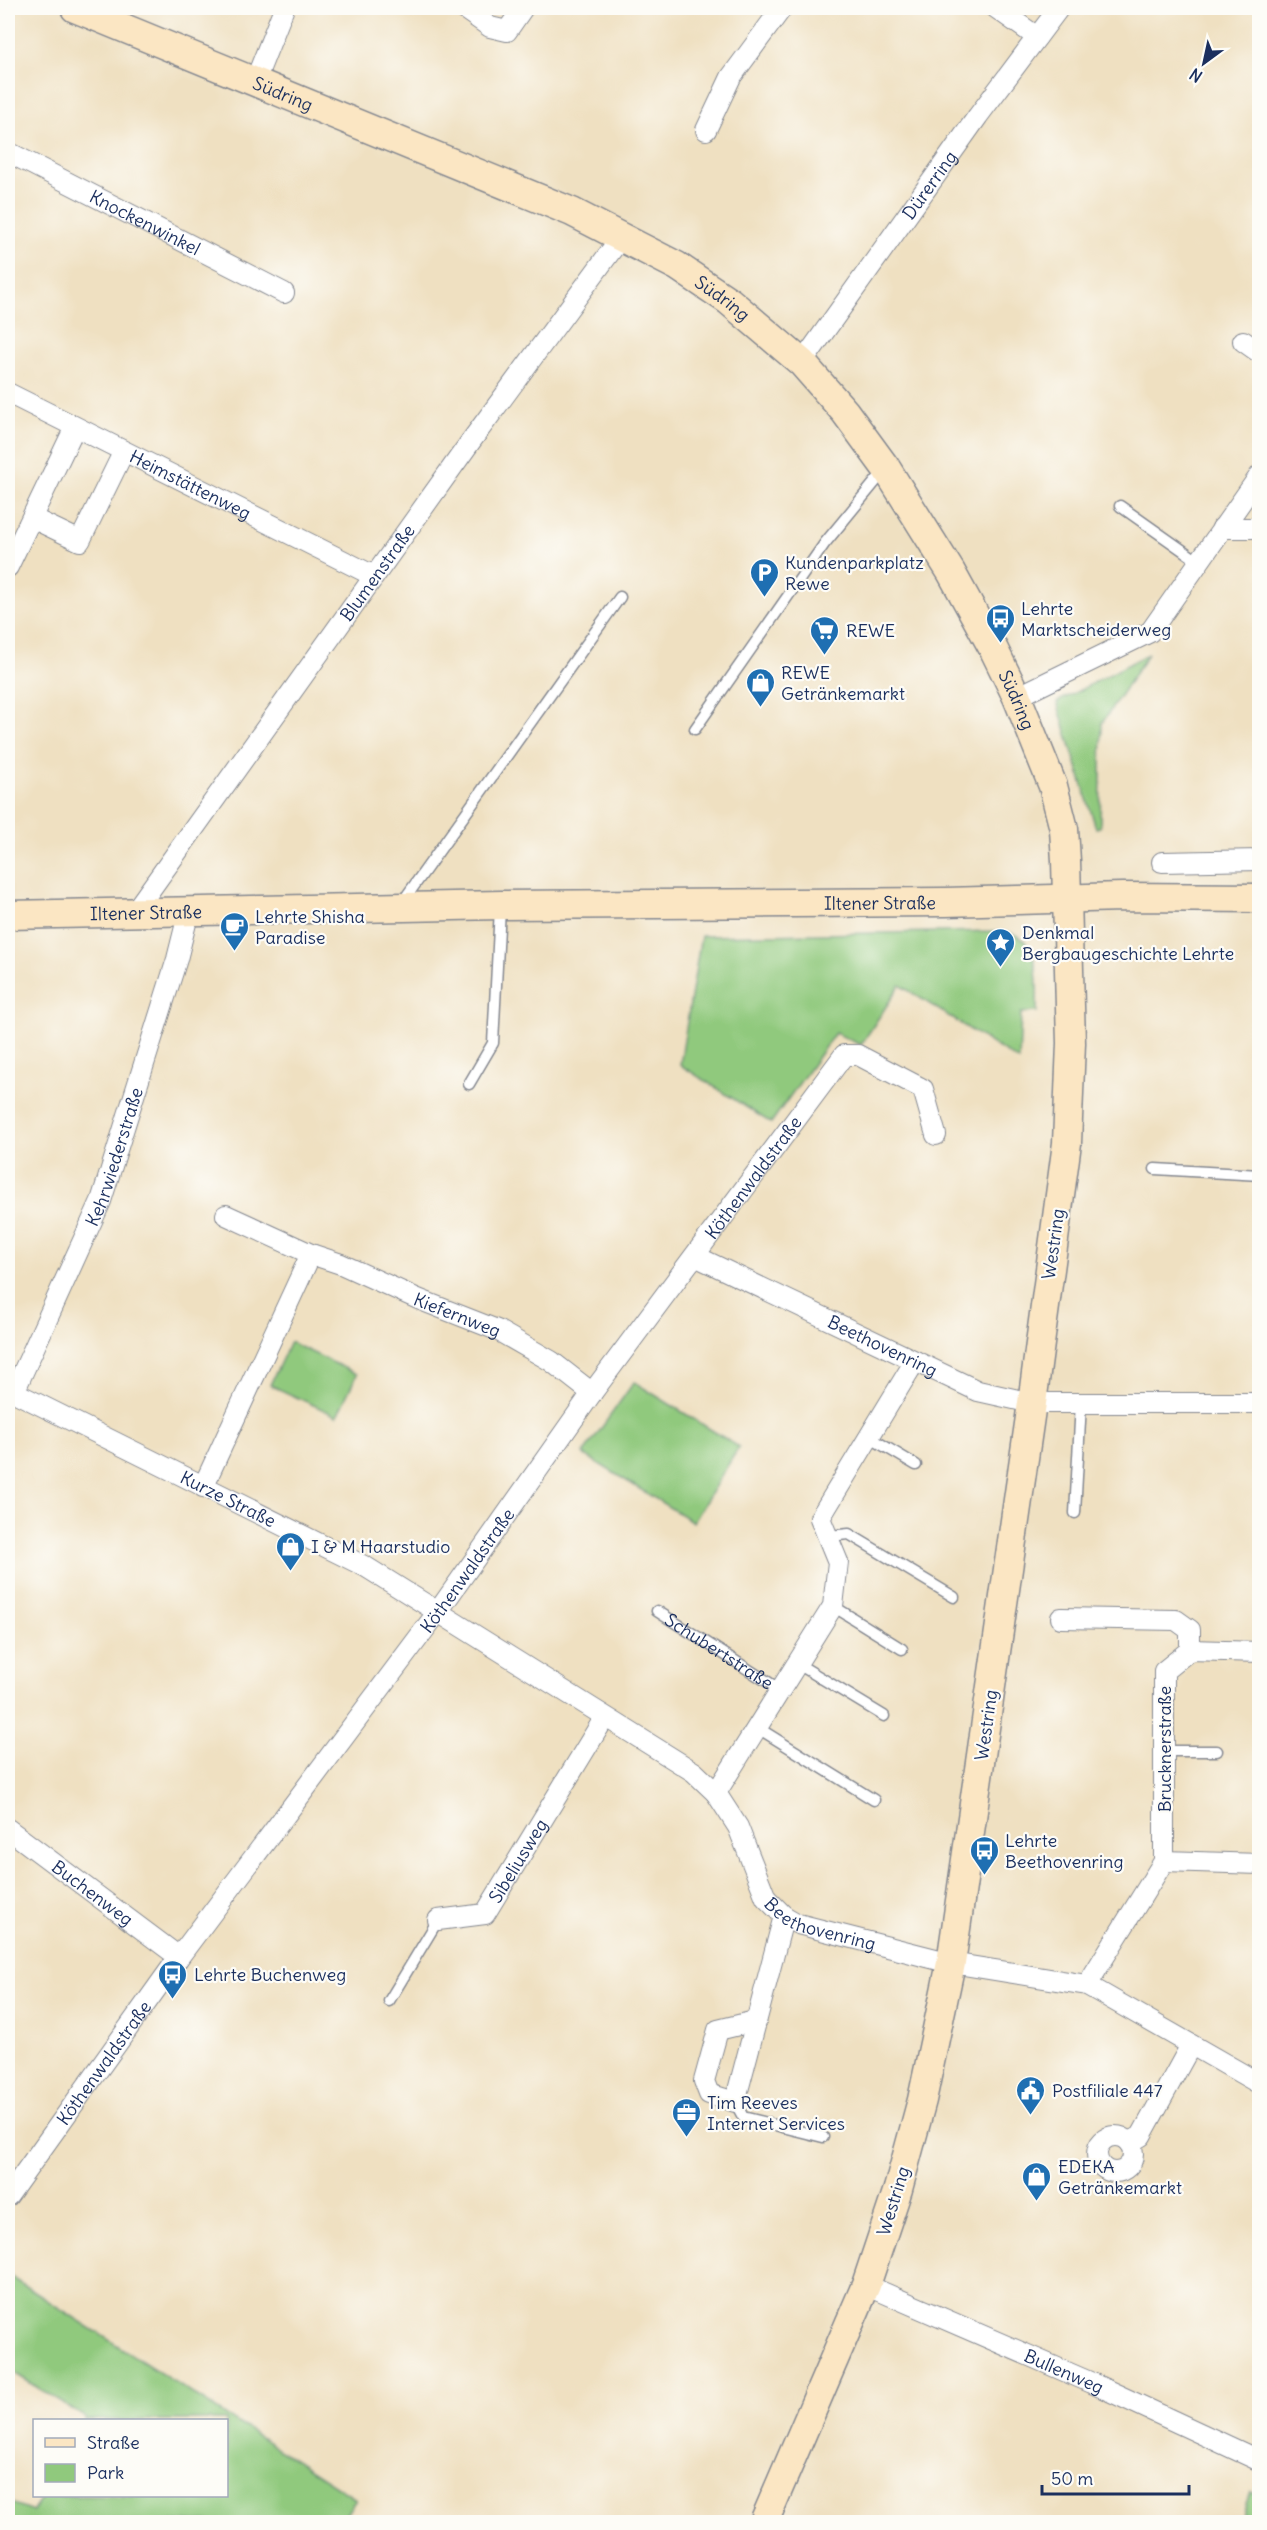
<svg xmlns="http://www.w3.org/2000/svg" width="1267" height="2530" font-family="Delius,sans-serif">
  <style>
    .green { fill: #90c97d; stroke: #567c6e; stroke-width: 1.5 }
    .lines { fill: none; stroke-linecap: round; stroke-linejoin: round }
    .lane-casing { stroke: #858890; stroke-width: 13 }
    .street-casing { stroke: #858890; stroke-width: 22 }
    .secondary-casing { stroke: #858890; stroke-width: 31 }
    .lane { stroke: #fff; stroke-width: 10 }
    .street { stroke: #fff; stroke-width: 20 }
    .secondary { stroke: #fbe6c3; stroke-width: 28 }
    .labels { text-anchor: middle; dominant-baseline: central; stroke-width: 4.5; stroke-linejoin: round; paint-order: stroke }
    .street-label { font-size: 18px; fill: #1b2f5e; stroke: #fdfcf7 }
    .poi-label { font-size: 18px; fill: #1b2f5e; stroke: #fdfcf7; text-anchor: start }
  </style>
  <rect width="100%" height="100%" fill="#fdfcf7"/>
  <filter id="ink" filterUnits="userSpaceOnUse"><feTurbulence type="fractalNoise" baseFrequency=".0167" numOctaves="2"/><feDisplacementMap in="SourceGraphic" scale="12" xChannelSelector="R" yChannelSelector="G"/><feConvolveMatrix kernelMatrix="1 2 1 2 8 2 1 2 1" color-interpolation-filters="sRGB"/></filter>
  <filter id="wash" filterUnits="userSpaceOnUse"><feTurbulence type="fractalNoise" baseFrequency=".008" numOctaves="4" result="noise"/><feDisplacementMap in="SourceGraphic" scale="24" xChannelSelector="R" yChannelSelector="G"/><feGaussianBlur stdDeviation="1.35" result="paint"/><feColorMatrix in="noise" values="0 0 0 0 0 0 0 0 0 0 0 0 0 0 0 0 0 1.4 0 .05"/><feComposite in="paint" operator="in"/></filter>
  <g filter="url(#wash)">
    <rect width="100%" height="100%" fill="#efe0c1"/>
    <path class="green" d="M1148,654L1102,723L1100,827L1096,828L1057,702Z
      M999,931C1004,932 1013,933 1018,936C1041,950 1037,989 1037,1012L1021,1013L1019,1061L900,985L861,1045L835,1033L771,1123L680,1065L701,936Z
      M290,1342L357,1374L337,1416L270,1385Z
      M634,1382L739,1447L693,1522L583,1454Z
      M8,2275L356,2499L341,2522H8V2502L33,2511L43,2496H226V2420H85L86,2418L8,2369Z
      M1250,2492L1259,2496V2522H1240Z"/>
  </g>
  <g filter="url(#ink)">
    <g class="lines">
      <defs>
        <g id="lane">
          <path d="M1120,506L1198,561"/>
          <path d="M695,729L825,543L885,470"/>
          <path d="M401,904L620,597"/>
          <path d="M469,1084L493,1043L500,908"/>
          <path d="M1155,1169L1260,1175"/>
          <path d="M869,1437L916,1465"/>
          <path d="M1075,1513L1081,1403"/>
          <path d="M829,1536L849,1534L954,1597"/>
          <path d="M833,1606L902,1649"/>
          <path id="s1" d="M657,1611L782,1691"/>
          <path d="M798,1664L884,1716"/>
          <path d="M758,1728L874,1800"/>
          <path d="M1163,1751H1217"/>
          <path d="M389,2001L438,1920"/>
          <path d="M735,2102L743,2117L823,2137"/>
        </g>
        <g id="street">
          <path d="M463,8L490,27L507,31L523,8"/>
          <path d="M996,8L1037,37"/>
          <path d="M255,81L284,8"/>
          <path d="M706,130L731,77L782,8"/>
          <path id="s2" d="M8,152L284,293"/>
          <path d="M1243,341L1260,353"/>
          <path id="s3" d="M802,363L978,116L1059,8"/>
          <path id="s4" d="M8,393L374,576"/>
          <path d="M32,518L80,541L123,453"/>
          <path d="M1222,528H1260"/>
          <path d="M8,567L75,427"/>
          <path d="M1017,697L1150,632L1260,475"/>
          <path d="M1162,862L1260,860"/>
          <path id="s5" d="M135,911L471,441L622,236"/>
          <path id="s6" d="M226,1215L311,1254L341,1264L418,1299L497,1330L551,1361L592,1393"/>
          <path id="s7" d="M695,1256L978,1391L1032,1403H1260"/>
          <path id="s8" d="M8,1389L366,1567L694,1772L716,1793L738,1827L766,1898L784,1916L798,1924L951,1963L1087,1985L1260,2084"/>
          <path id="s9" d="M14,1392L101,1201L177,959L189,911"/>
          <path d="M203,1487L311,1254"/>
          <path d="M1061,1618L1176,1620L1190,1630V1650"/>
          <path d="M716,1793L833,1606L838,1562L820,1518L915,1361"/>
          <path id="s10" d="M8,1829L179,1957"/>
          <path d="M1164,1861L1260,1864"/>
          <path id="s11" d="M438,1920L485,1914L605,1717"/>
          <path d="M1087,1985L1164,1861V1671L1190,1650L1260,1652"/>
          <path d="M755,2021L718,2030L704,2081L709,2094L735,2102L784,1916"/>
          <circle cx="1115" cy="2154" r="18"/>
          <path d="M1129,2143L1141,2136L1191,2045"/>
          <path id="s12" d="M8,2196L179,1957L437,1613L592,1393L844,1055H858L923,1089L936,1135"/>
          <path id="s13" d="M866,2285L1092,2383L1260,2461"/>
        </g>
        <g id="secondary">
          <path id="s14" d="M75,8L572,212L677,266L729,301L802,363L845,412L886,468L951,572L994,650L1017,697L1053,786L1064,829L1066,861L1071,1043L1067,1143L1032,1403L951,1963L922,2100L898,2189L866,2285L764,2522"/>
          <path id="s15" d="M8,915L501,905L946,902L1122,897L1260,898"/>
        </g>
      </defs>
      <use href="#lane" class="lane-casing"/>
      <use href="#street" class="street-casing"/>
      <use href="#secondary" class="secondary-casing"/>
      <use href="#lane" class="lane"/>
      <use href="#street" class="street"/>
      <use href="#secondary" class="secondary"/>
    </g>
  </g>
  <defs>
    <symbol id="parking-pin" viewBox="-11 -11 22 30"><path d="M0 17L-7.5 6A9.5 9.5 0 1 1 7.5 6Z" fill="#1f6fb2" stroke="#fdfcf7"/><path d="M-3.5-5.5H1a3.5 3.5 0 0 1 0 7H-1V5.5H-3.5ZM-1-3.4V-.6H.8a1.4 1.4 0 0 0 0-2.8Z" fill="#fff"/></symbol>
    <symbol id="bus-pin" viewBox="-11 -11 22 30"><path d="M0 17L-7.5 6A9.5 9.5 0 1 1 7.5 6Z" fill="#1f6fb2" stroke="#fdfcf7"/><path d="M-5-6H5V4H4V6H2V4H-2V6H-4V4H-5ZM-3.5-4V0h7V-4ZM-3.5 1.2v1.5H-2V1.2ZM2 1.2v1.5H3.5V1.2Z" fill="#fff"/></symbol>
    <symbol id="supermarket-pin" viewBox="-11 -11 22 30"><path d="M0 17L-7.5 6A9.5 9.5 0 1 1 7.5 6Z" fill="#1f6fb2" stroke="#fdfcf7"/><path d="M-6-5.5h2.5l.6 2H6L4.5 2H-2.5L-4.4-4H-6ZM-1.5 3.2a1.3 1.3 0 1 0 .1 0ZM3 3.2a1.3 1.3 0 1 0 .1 0Z" fill="#fff"/></symbol>
    <symbol id="shop-pin" viewBox="-11 -11 22 30"><path d="M0 17L-7.5 6A9.5 9.5 0 1 1 7.5 6Z" fill="#1f6fb2" stroke="#fdfcf7"/><path d="M-5-2.5h2.3a2.7 3.5 0 0 1 5.4 0H5L5.5 6h-11ZM-1.5-2.5h3a1.5 2.3 0 0 0-3 0Z" fill="#fff"/></symbol>
    <symbol id="cafe-pin" viewBox="-11 -11 22 30"><path d="M0 17L-7.5 6A9.5 9.5 0 1 1 7.5 6Z" fill="#1f6fb2" stroke="#fdfcf7"/><path d="M-5.5-4.5H6V0H3Q3 3.5 0 3.5H-2.5Q-5.5 3.5-5.5 0ZM3-3.2v2h1.7v-2ZM-6 4.5H4V6H-6Z" fill="#fff"/></symbol>
    <symbol id="sight-pin" viewBox="-11 -11 22 30"><path d="M0 17L-7.5 6A9.5 9.5 0 1 1 7.5 6Z" fill="#1f6fb2" stroke="#fdfcf7"/><path d="M0-6L1.8-2.2L6-1.7L2.9 1.2L3.7 5.4L0 3.3L-3.7 5.4L-2.9 1.2L-6-1.7L-1.8-2.2Z" fill="#fff"/></symbol>
    <symbol id="civic-pin" viewBox="-11 -11 22 30"><path d="M0 17L-7.5 6A9.5 9.5 0 1 1 7.5 6Z" fill="#1f6fb2" stroke="#fdfcf7"/><path d="M-.6-6.5H3V-4.5H.6V-3L4-1V1h2V6H-6V1h2V-1L-.6-3ZM-1.2 2.5V6h2.4V2.5Z" fill="#fff"/></symbol>
    <symbol id="office-pin" viewBox="-11 -11 22 30"><path d="M0 17L-7.5 6A9.5 9.5 0 1 1 7.5 6Z" fill="#1f6fb2" stroke="#fdfcf7"/><path d="M-6-3h4V-5.5h4V-3h4V5H-6ZM-1-4.5V-3h2v-1.5ZM-6 0V1H6V0Z" fill="#fff"/></symbol>
  </defs>
  <g fill-rule="evenodd">
    <use href="#parking-pin" x="748" y="556" width="33" height="45"/>
    <use href="#bus-pin" x="984" y="602" width="33" height="45"/>
    <use href="#supermarket-pin" x="808" y="614" width="33" height="45"/>
    <use href="#shop-pin" x="744" y="666" width="33" height="45"/>
    <use href="#cafe-pin" x="218" y="910" width="33" height="45"/>
    <use href="#sight-pin" x="984" y="926" width="33" height="45"/>
    <use href="#shop-pin" x="274" y="1530" width="33" height="45"/>
    <use href="#bus-pin" x="968" y="1834" width="33" height="45"/>
    <use href="#bus-pin" x="156" y="1958" width="33" height="45"/>
    <use href="#civic-pin" x="1014" y="2074" width="33" height="45"/>
    <use href="#office-pin" x="670" y="2096" width="33" height="45"/>
    <use href="#shop-pin" x="1020" y="2160" width="33" height="45"/>
  </g>
  <g class="labels">
    <g class="street-label">
      <text stroke="none"><textPath href="#s14" startOffset="225">Südring</textPath></text>
      <text stroke="none"><textPath href="#s3" startOffset="219">Dürerring</textPath></text>
      <text stroke="none"><textPath href="#s2" startOffset="154">Knockenwinkel</textPath></text>
      <text stroke="none"><textPath href="#s14" startOffset="711">Südring</textPath></text>
      <text stroke="none"><textPath href="#s4" startOffset="204">Heimstättenweg</textPath></text>
      <text stroke="none"><textPath href="#s5" startOffset="416">Blumenstraße</textPath></text>
      <text stroke="none"><textPath href="#s14" startOffset="1215">Südring</textPath></text>
      <text stroke="none"><textPath href="#s15" startOffset="872">Iltener Straße</textPath></text>
      <text stroke="none"><textPath href="#s15" startOffset="138">Iltener Straße</textPath></text>
      <text stroke="none"><textPath href="#s9" startOffset="256">Kehrwiederstraße</textPath></text>
      <text stroke="none"><textPath href="#s12" startOffset="1262">Köthenwaldstraße</textPath></text>
      <text transform="translate(1053 1244) rotate(-82)">Westring</text>
      <text stroke="none"><textPath href="#s6" startOffset="252">Kiefernweg</textPath></text>
      <text stroke="none"><textPath href="#s7" startOffset="208">Beethovenring</textPath></text>
      <text stroke="none"><textPath href="#s8" startOffset="246">Kurze Straße</textPath></text>
      <text stroke="none"><textPath href="#s12" startOffset="776">Köthenwaldstraße</textPath></text>
      <text stroke="none"><textPath href="#s1" startOffset="74">Schubertstraße</textPath></text>
      <text transform="translate(986 1725) rotate(-82)">Westring</text>
      <text transform="translate(1164 1749) rotate(-90)">Brucknerstraße</text>
      <text stroke="none"><textPath href="#s11" startOffset="110">Sibeliusweg</textPath></text>
      <text stroke="none"><textPath href="#s10" startOffset="106">Buchenweg</textPath></text>
      <text stroke="none"><textPath href="#s8" startOffset="996">Beethovenring</textPath></text>
      <text stroke="none"><textPath href="#s12" startOffset="164">Köthenwaldstraße</textPath></text>
      <text transform="translate(893 2201) rotate(-73)">Westring</text>
      <text stroke="none"><textPath href="#s13" startOffset="216">Bullenweg</textPath></text>
    </g>
    <g class="poi-label">
      <text x="785" y="562">Kundenparkplatz<tspan x="785" dy="21">Rewe</tspan></text>
      <text x="1021" y="608">Lehrte<tspan x="1021" dy="21">Marktscheiderweg</tspan></text>
      <text x="846" y="630">REWE</text>
      <text x="781" y="672">REWE<tspan x="781" dy="21">Getränkemarkt</tspan></text>
      <text x="255" y="916">Lehrte Shisha<tspan x="255" dy="21">Paradise</tspan></text>
      <text x="1022" y="932">Denkmal<tspan x="1022" dy="21">Bergbaugeschichte Lehrte</tspan></text>
      <text x="311" y="1546">I &amp; M Haarstudio</text>
      <text x="1005" y="1840">Lehrte<tspan x="1005" dy="21">Beethovenring</tspan></text>
      <text x="194" y="1974">Lehrte Buchenweg</text>
      <text x="1052" y="2090">Postfiliale 447</text>
      <text x="707" y="2102">Tim Reeves<tspan x="707" dy="21">Internet Services</tspan></text>
      <text x="1058" y="2166">EDEKA<tspan x="1058" dy="21">Getränkemarkt</tspan></text>
    </g>
  </g>
  <rect width="1267" height="2530" fill="none" stroke="#fdfcf7" stroke-width="30"/>
  <rect x="33" y="2419" width="195" height="78" fill="#fdfcf7" stroke="#a3aaba" stroke-width="1.5"/>
  <rect x="45" y="2438" width="30" height="9" fill="#fbe6c3" stroke="#a3aaba" stroke-width="1.5"/>
  <text x="87" y="2449" font-size="18" fill="#1b2f5e">Straße</text>
  <rect x="45" y="2464" width="30" height="18" fill="#90c97d" stroke="#a3aaba" stroke-width="1.5"/>
  <text x="87" y="2479" font-size="18" fill="#1b2f5e">Park</text>
  <g transform="translate(1204 63) rotate(213)" stroke="#fdfcf7" stroke-width="4.5" paint-order="stroke">
  <path d="M0-4.5L10 22L0 15L-10 22Z" fill="#1b2f5e"/>
  <text y="-9" font-size="16" font-weight="bold" text-anchor="middle" fill="#1b2f5e">N</text>
  </g>
  <path d="M1042 2485v9h147v-9" fill="none" stroke="#1b2f5e" stroke-width="3"/>
  <text x="1051" y="2485" font-size="18" fill="#1b2f5e" stroke="#fdfcf7" stroke-width="4.5" paint-order="stroke">50 m</text>
</svg>
